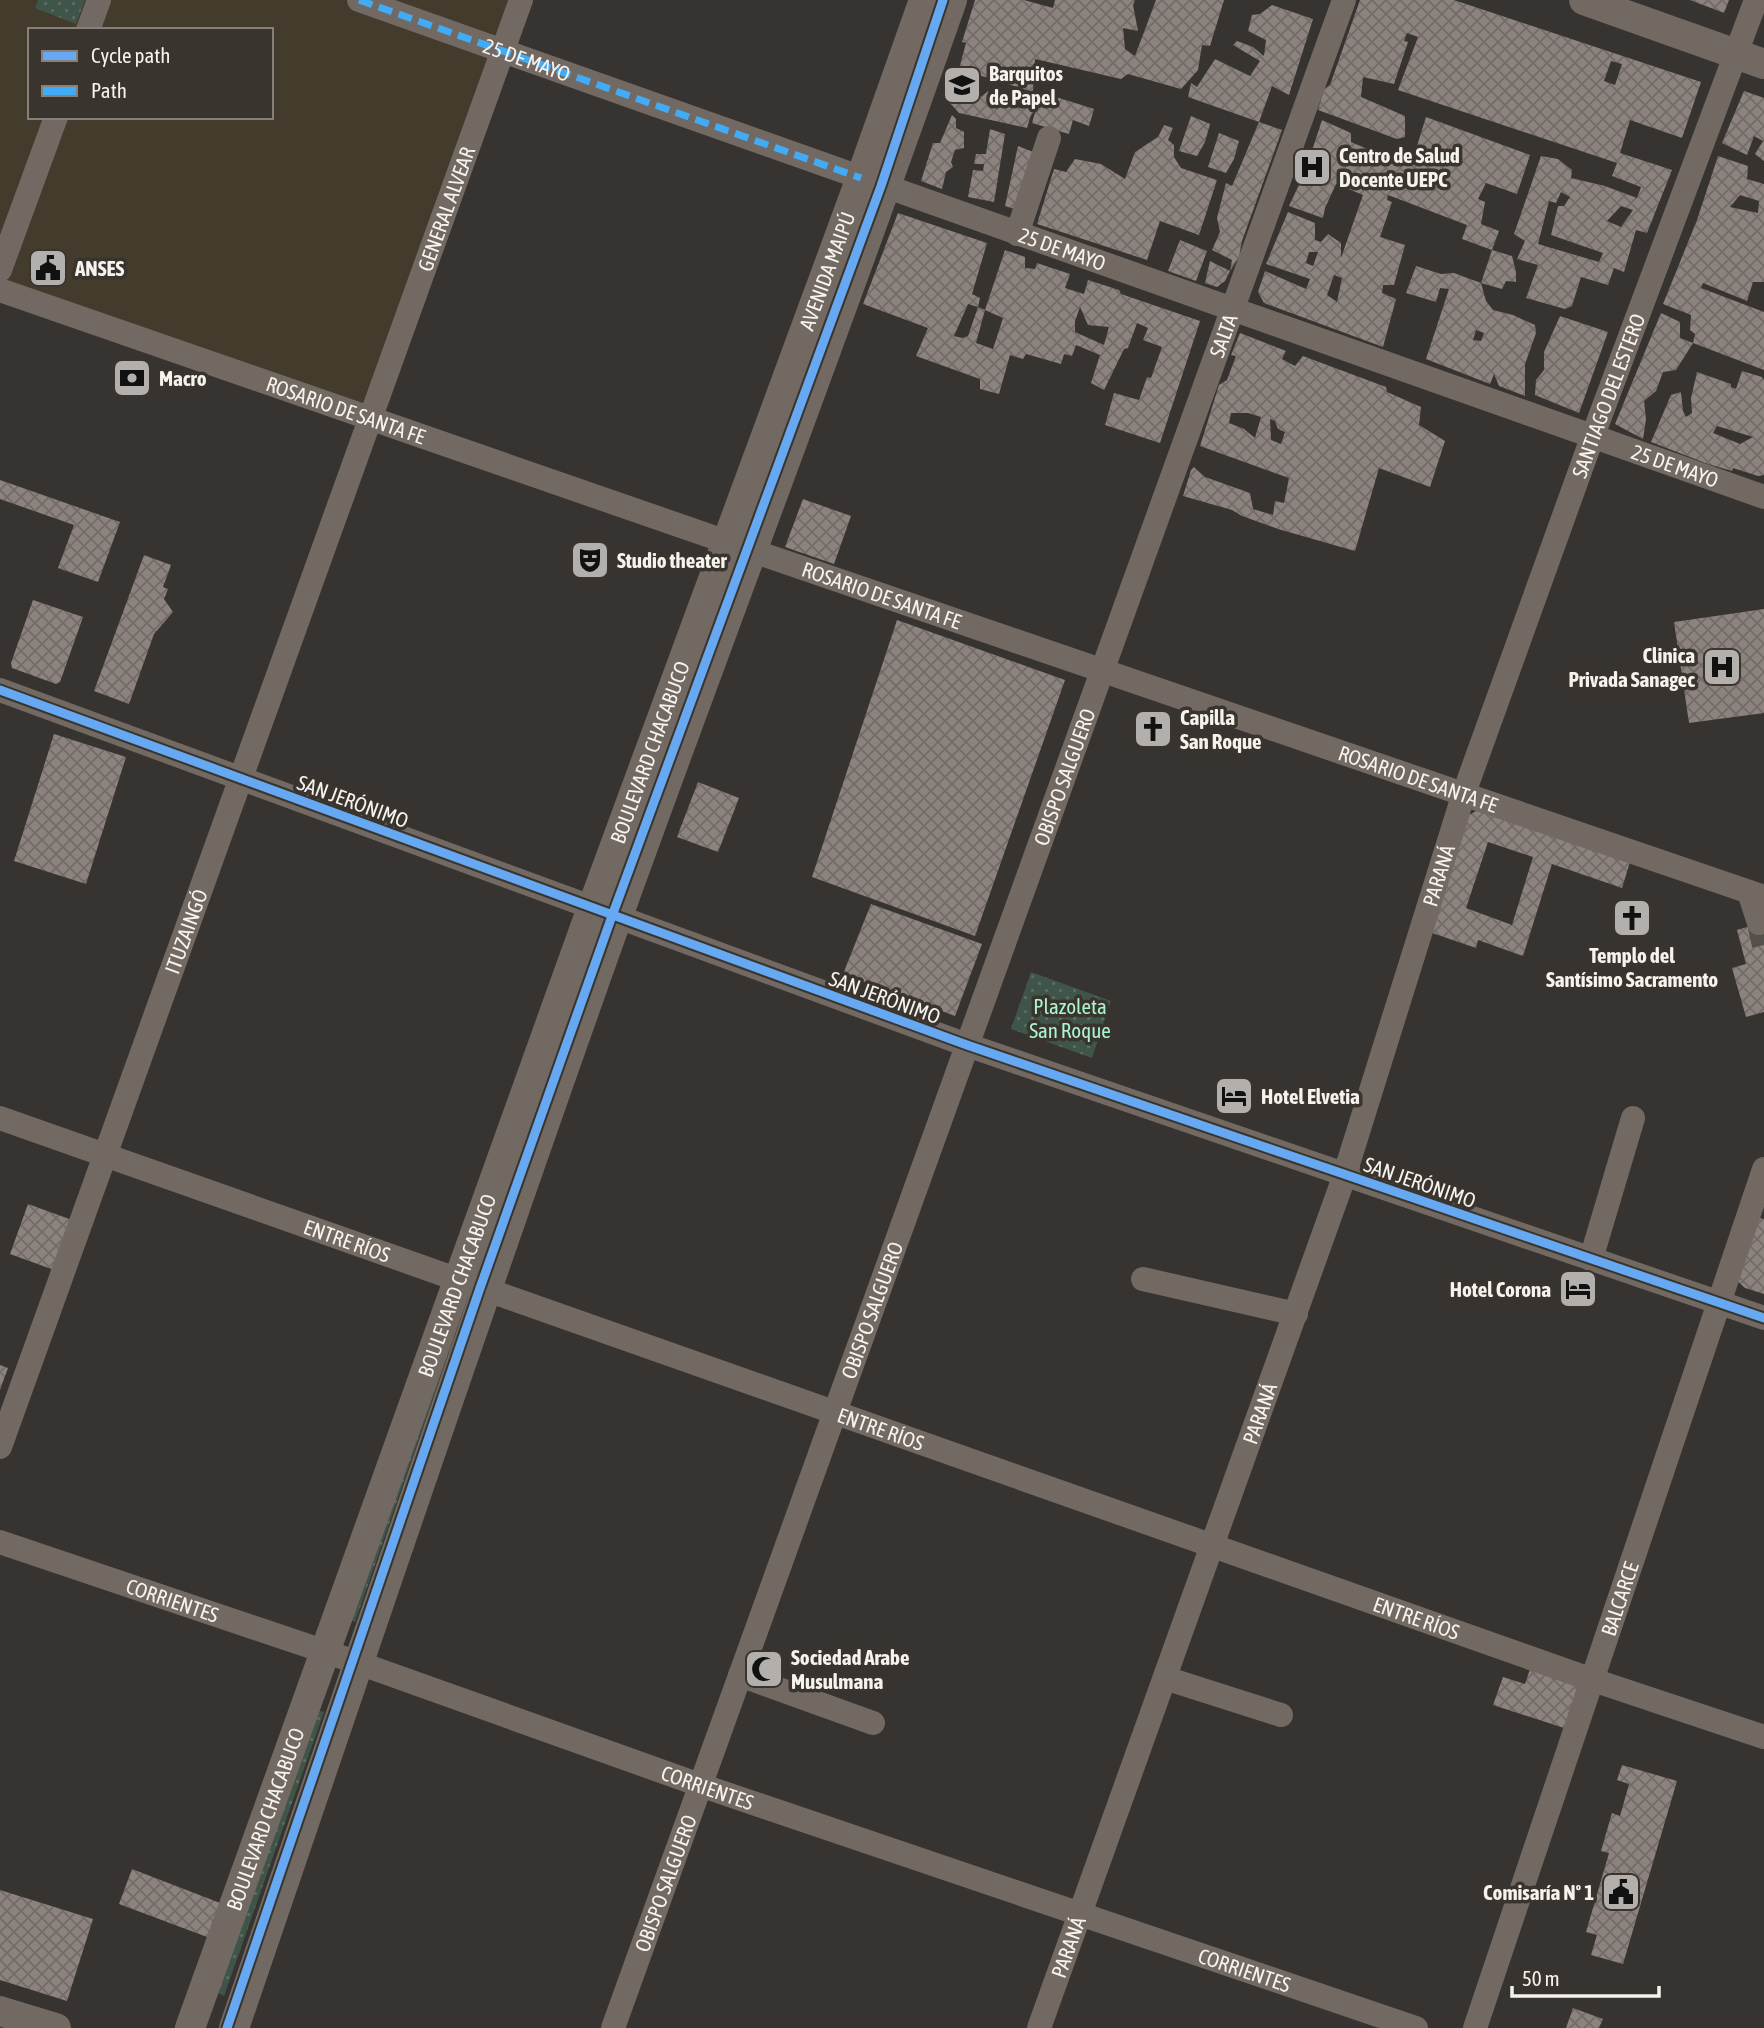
<svg xmlns="http://www.w3.org/2000/svg" width="1764" height="2028" font-family="'Asap Condensed',sans-serif">
  <style>
    .commercial { fill: #433b2c; fill-rule: evenodd }
    .park { fill: url(#park-dots) }
    .building { fill: url(#building-cross-hatch); fill-rule: evenodd }
    .lines { fill: none; stroke-linecap: round; stroke-linejoin: round }
    .minor-tunnel { stroke: #53504c; stroke-width: 24; stroke-dasharray: 24 12; stroke-linecap: butt }
    .minor { stroke: #726963; stroke-width: 24 }
    .major { stroke: #726963; stroke-width: 30 }
    .quiet { stroke: #42abf6; stroke-width: 7; stroke-dasharray: 14 7; stroke-linecap: butt }
    .cycleway-casing { stroke: #39342d; stroke-width: 13 }
    .cycleway { stroke: #66a8f1; stroke-width: 9 }
    .labels { text-anchor: middle; dominant-baseline: central; stroke-width: 7; stroke-linejoin: round; paint-order: stroke }
    .street-label { font-size: 21px; fill: #f6f2ee; stroke: #39342d }
    .poi-label { font-size: 21px; font-weight: bold; fill: #f6f2ee; stroke: #39342d; text-anchor: start }
    .park-label { font-size: 21px; fill: #aaf5d1; stroke: #39342d }
  </style>
  <defs>
    <pattern id="park-dots" width="8" height="8" patternUnits="userSpaceOnUse" patternTransform="scale(1.75)"><rect width="8" height="8" fill="#3f5549"/><path d="M2 2h.1M6 6h.1" fill="none" stroke="#5b6e64" stroke-width="1.8" stroke-linecap="round"/></pattern>
    <pattern id="building-cross-hatch" width="8" height="8" patternUnits="userSpaceOnUse" patternTransform="scale(1.75)"><rect width="8" height="8" fill="#8c827e"/><path d="M0 0l8 8M0 8l8-8" fill="none" stroke="#726b68"/></pattern>
  </defs>
  <rect width="100%" height="100%" fill="#363330"/>
  <path class="commercial" d="M0,0H521L372,418L0,290ZM30,30H271V117H30Z"/>
  <path class="park" d="M38,0H85L76,24L35,8Z
    M1031,972L1111,1001L1092,1058L1011,1029Z
    M447,1336L454,1338L355,1622L348,1619Z
    M316,1710L324,1712L224,1996L218,1993Z"/>
  <path class="building" d="M975,0H1024L1053,8L1055,0H1135L1133,5L1138,31L1123,28L1125,49L1135,56L1156,0H1224L1210,46L1202,45L1198,70L1181,89L1128,74L1121,79L1035,59L1033,92L959,69L966,43L962,42Z
    M1360,0H1454L1701,82L1682,138L1630,120L1620,153L1672,170L1647,233L1636,230L1624,272L1614,268L1608,285L1581,277L1572,306L1565,309L1526,298L1538,265L1517,259L1525,241L1514,234L1541,156L1558,159L1572,170L1571,178L1605,186L1637,198L1641,187L1612,176L1617,163L1398,90L1418,37L1407,33L1404,41L1408,42L1394,84L1363,77L1361,97L1405,116V137L1397,139L1318,110L1324,89L1330,85ZM1611,61L1622,64L1615,85L1604,81ZM1561,192L1570,197L1564,206H1558L1551,235L1603,253L1599,262L1538,244L1549,201L1556,203ZM1621,206L1633,210L1621,227L1607,221Z
    M1690,0H1729L1724,13Z
    M1272,5L1313,19L1289,95L1272,86L1259,122L1188,97L1191,83L1197,87L1215,59L1250,76L1260,61L1233,45L1237,41L1253,47L1264,56L1266,40L1248,31L1252,15L1260,14Z
    M988,91L991,98L1023,109L1027,96L1050,104L1056,97L1094,109L1089,126L1073,120L1069,134L1032,123L1036,109L1031,115L1027,128L959,113L949,102L952,93L973,98L982,96Z
    M1744,91L1764,98V161L1755,154L1763,141L1754,136L1747,155L1722,143Z
    M952,115L956,119V128L964,132V148L955,150L951,162L953,167L946,172L942,189L921,181L933,143H940Z
    M1191,116L1210,124L1205,142L1197,156L1179,151Z
    M1426,117L1530,155L1517,194L1486,183L1478,199L1485,202L1481,224L1499,231L1492,250L1512,256L1516,272V282L1506,281L1502,289L1481,283L1486,301L1493,310L1513,315L1535,325L1536,333L1525,364V396L1499,386L1494,374L1490,384L1426,359L1449,289L1440,288L1436,302L1406,293L1416,266L1441,274L1454,273L1481,283L1492,250L1462,239L1467,225L1388,195L1387,200L1392,202L1380,237L1405,245L1394,285H1383L1382,293L1396,299L1383,347L1264,303L1258,292L1265,271L1306,289L1310,279L1266,264L1288,212L1315,223V240L1321,242L1328,234L1341,243V258L1363,195L1336,184L1325,208L1323,218L1289,206L1305,172L1322,120L1351,133V142L1400,163L1411,165ZM1309,252H1318L1313,266L1306,263ZM1334,275L1342,278L1337,302L1327,295ZM1476,330L1484,333L1481,341L1473,340Z
    M1259,122L1282,130L1242,241L1239,257L1230,271L1232,260L1212,250L1220,232L1217,218L1226,183L1232,186Z
    M1164,125L1173,128L1168,140L1174,145V157L1181,168L1217,180L1199,235L1160,221L1147,260L1037,224L1054,169L1066,172L1075,159L1101,164L1125,179L1135,152L1158,137Z
    M990,129L1005,134L994,202L968,197L973,170L983,171L984,164H974L976,154H986Z
    M1219,133L1239,141L1234,159L1226,173L1208,167Z
    M1018,146L1041,155L1020,211L1005,206Z
    M1718,156L1748,166L1747,179L1764,184V282H1753L1747,301L1703,283L1701,288L1764,312V370L1693,343L1676,370L1663,372L1656,391L1644,401L1646,419L1643,439L1615,424L1661,313L1680,322V338L1693,343L1695,334L1690,330L1691,315L1663,304L1697,220ZM1740,195L1759,201L1758,213L1730,207Z
    M898,213L987,243L972,294L980,298L978,307L968,304L954,336L962,338L968,336L978,307L985,310L976,343L993,349L1003,318L985,310L1005,250L1025,257V268L1035,269L1037,263L1070,274L1065,288L1084,294L1088,280L1119,290L1121,294L1200,321L1160,443L1105,425L1114,393L1139,400L1147,377L1151,378L1162,347L1143,340L1148,328L1137,323L1128,348L1124,349L1104,390L1091,383L1100,355L1076,345L1072,356L1064,354L1061,364L1026,354L1023,359L1010,355L999,394L980,389V379L916,356L928,328L863,304ZM1080,307L1088,325L1109,327L1104,345L1075,332V321Z
    M1180,240L1207,251L1196,281L1168,271Z
    M1210,261L1230,271L1225,281L1217,287L1205,283Z
    M1560,316L1608,332L1579,413L1535,395L1536,380L1544,370V352Z
    M1240,333L1286,351L1282,359L1295,366L1303,356L1386,387L1387,392L1421,407L1419,425L1445,441L1430,487L1379,468L1355,551L1278,529L1242,516L1232,510L1183,496L1191,470L1194,467L1205,477L1250,493L1253,509L1273,515L1275,501L1284,503L1289,478L1200,446L1219,385L1227,380L1236,356L1231,355ZM1231,413H1248L1261,417L1255,438L1244,429L1229,423ZM1270,419L1275,421L1278,429L1285,432L1281,444L1271,440Z
    M1742,371L1762,377L1764,380V475L1758,476L1733,468L1732,471L1708,464L1651,442L1671,395L1681,392L1683,411L1686,417L1692,413L1691,398L1697,372L1731,384V387L1736,389ZM1717,426L1753,437L1740,444L1713,433Z
    M0,480L120,522L98,582L58,568L74,525L0,499Z
    M803,499L851,516L834,564L785,547Z
    M144,555L171,565L163,587L168,589L164,599L173,612L154,634L129,704L94,691Z
    M33,600L83,617L60,682L56,684L12,668L11,663Z
    M1764,609V713L1689,723L1674,622Z
    M897,620L1065,680L975,936L812,877Z
    M54,734L126,757L86,884L14,861Z
    M698,782L739,798L718,852L677,837Z
    M1478,810L1630,862L1622,888L1552,864L1523,956L1478,940L1476,948L1432,933L1469,815ZM1488,842L1533,857L1512,925L1466,908Z
    M871,904L982,944L955,1016L843,974Z
    M1764,922V1012L1746,1017L1732,968L1746,964L1737,930Z
    M28,1204L72,1220L54,1270L10,1254Z
    M1755,1217L1764,1219V1294L1745,1288L1735,1279Z
    M0,1365L8,1368L0,1390Z
    M1530,1669L1580,1685L1567,1729L1493,1705L1503,1677L1525,1684Z
    M1622,1765L1677,1781L1623,1964L1591,1955L1597,1935L1586,1932L1609,1853L1601,1851L1612,1813L1620,1816L1629,1784L1617,1780Z
    M132,1869L228,1906L215,1940L119,1904Z
    M0,1890L93,1919L67,2001L0,1980Z
    M1573,2008L1603,2019L1599,2028H1566Z"/>
  <g class="lines">
    <path class="minor-tunnel" d="M1759,923L1764,945"/>
    <g class="minor">
      <path id="s1" d="M359,0L1764,497"/>
      <path d="M88,30L99,0"/>
      <path d="M1017,234L1049,138"/>
      <path d="M0,270L56,117"/>
      <path id="s2" d="M0,290L753,551L1764,897"/>
      <path d="M0,690L967,1045L1764,1318"/>
      <path d="M1749,892L1759,923"/>
      <path id="s3" d="M0,1118L1593,1680L1764,1737"/>
      <path d="M1591,1259L1633,1118"/>
      <path d="M1143,1279L1296,1314"/>
      <path id="s4" d="M0,1447L521,0"/>
      <path id="s5" d="M0,1542L353,1661L700,1785L1416,2028"/>
      <path d="M740,1675L873,1723"/>
      <path d="M1165,1678L1281,1715"/>
      <path id="s6" d="M613,2028L1344,0"/>
      <path id="s7" d="M1039,2028L1343,1180L1464,793L1592,438L1756,0"/>
      <path id="s8" d="M1475,2028L1764,1169"/>
    </g>
    <g class="major">
      <path d="M1584,0L1764,64"/>
      <path d="M0,2011L56,2028"/>
      <path id="s9" d="M190,2028L588,919L861,178L924,0"/>
      <path d="M234,2028C360,1660 484,1291 615,924C726,616 844,310 952,0"/>
    </g>
    <path class="quiet" id="s10" d="M359,0L861,178"/>
    <defs>
      <path id="cycleway" d="M0,690L967,1045L1764,1318
        M227,2028L480,1288L612,916L881,186L943,0"/>
    </defs>
    <use href="#cycleway" class="cycleway-casing"/>
    <use href="#cycleway" class="cycleway"/>
  </g>
  <defs>
    <symbol id="school-square" viewBox="-11 -11 22 22"><rect x="-9" y="-9" width="18" height="18" rx="4" fill="#b3afac" stroke="#39342d"/><path d="M0-5L7-2L0 1L-7-2ZM-4 1L0 2.5L4 1V4Q0 6-4 4Z" fill="#111"/></symbol>
    <symbol id="hospital-square" viewBox="-11 -11 22 22"><rect x="-9" y="-9" width="18" height="18" rx="4" fill="#b3afac" stroke="#39342d"/><path d="M-5-5h3v3.5h4V-5h3V5h-3V1.5h-4V5h-3Z" fill="#111"/></symbol>
    <symbol id="civic-square" viewBox="-11 -11 22 22"><rect x="-9" y="-9" width="18" height="18" rx="4" fill="#b3afac" stroke="#39342d"/><path d="M-.6-6.5H3V-4.5H.6V-3L4-1V1h2V6H-6V1h2V-1L-.6-3ZM-1.2 2.5V6h2.4V2.5Z" fill="#111"/></symbol>
    <symbol id="bank-square" viewBox="-11 -11 22 22"><rect x="-9" y="-9" width="18" height="18" rx="4" fill="#b3afac" stroke="#39342d"/><path d="M-6-4H6V4H-6ZM0-2.3a2.3 2.3 0 1 0 0 4.6a2.3 2.3 0 1 0 0-4.6Z" fill="#111"/></symbol>
    <symbol id="theatre-square" viewBox="-11 -11 22 22"><rect x="-9" y="-9" width="18" height="18" rx="4" fill="#b3afac" stroke="#39342d"/><path d="M-5-5.5Q0-4 5-5.5V0Q5 5 0 6Q-5 5-5 0ZM-3.3-2.5H-1v1.5H-3.3ZM1-2.5H3.3v1.5H1ZM-2.8 1Q0 5.5 2.8 1Z" fill="#111"/></symbol>
    <symbol id="church-square" viewBox="-11 -11 22 22"><rect x="-9" y="-9" width="18" height="18" rx="4" fill="#b3afac" stroke="#39342d"/><path d="M-1.2-6h2.4v3.5h3.3v2.4h-3.3V6h-2.4V-.1h-3.3v-2.4h3.3Z" fill="#111"/></symbol>
    <symbol id="hotel-square" viewBox="-11 -11 22 22"><rect x="-9" y="-9" width="18" height="18" rx="4" fill="#b3afac" stroke="#39342d"/><path d="M-6-4.5h1.5V1H6V5H4.5V3h-9V5H-6ZM-4 0a1.8 1.8 0 1 1 3.6 0ZM.5 0V-2.5h3Q6-2.5 6 0Z" fill="#111"/></symbol>
    <symbol id="mosque-square" viewBox="-11 -11 22 22"><rect x="-9" y="-9" width="18" height="18" rx="4" fill="#b3afac" stroke="#39342d"/><path d="M3.5-4.9A6 6 0 1 0 3.5 4.9A5 5 0 1 1 3.5-4.9Z" fill="#111"/></symbol>
  </defs>
  <g fill-rule="evenodd">
    <use href="#school-square" x="940" y="63" width="44" height="44"/>
    <use href="#hospital-square" x="1290" y="145" width="44" height="44"/>
    <use href="#civic-square" x="26" y="246" width="44" height="44"/>
    <use href="#bank-square" x="110" y="356" width="44" height="44"/>
    <use href="#theatre-square" x="568" y="538" width="44" height="44"/>
    <use href="#hospital-square" x="1700" y="645" width="44" height="44"/>
    <use href="#church-square" x="1131" y="707" width="44" height="44"/>
    <use href="#church-square" x="1610" y="896" width="44" height="44"/>
    <use href="#hotel-square" x="1212" y="1074" width="44" height="44"/>
    <use href="#hotel-square" x="1556" y="1267" width="44" height="44"/>
    <use href="#mosque-square" x="742" y="1647" width="44" height="44"/>
    <use href="#civic-square" x="1599" y="1870" width="44" height="44"/>
  </g>
  <g class="labels">
    <g class="street-label">
      <text stroke="none"><textPath href="#s10" startOffset="178">25 DE MAYO</textPath></text>
      <text stroke="none"><textPath href="#s4" startOffset="1316">GENERAL ALVEAR</textPath></text>
      <text stroke="none"><textPath href="#s1" startOffset="746">25 DE MAYO</textPath></text>
      <text stroke="none"><textPath href="#s9" startOffset="1869">AVENIDA MAIPÚ</textPath></text>
      <text stroke="none"><textPath href="#s6" startOffset="1799">SALTA</textPath></text>
      <text stroke="none"><textPath href="#s7" startOffset="1729">SANTIAGO DEL ESTERO</textPath></text>
      <text stroke="none"><textPath href="#s2" startOffset="366">ROSARIO DE SANTA FE</textPath></text>
      <text stroke="none"><textPath href="#s1" startOffset="1396">25 DE MAYO</textPath></text>
      <text stroke="none"><textPath href="#s2" startOffset="933">ROSARIO DE SANTA FE</textPath></text>
      <text stroke="none"><textPath href="#s9" startOffset="1356">BOULEVARD CHACABUCO</textPath></text>
      <text stroke="none"><textPath href="#s6" startOffset="1330">OBISPO SALGUERO</textPath></text>
      <text stroke="none"><textPath href="#s2" startOffset="1500">ROSARIO DE SANTA FE</textPath></text>
      <text transform="translate(353 801) rotate(20)">SAN JERÓNIMO</text>
      <text stroke="none"><textPath href="#s7" startOffset="1220">PARANÁ</textPath></text>
      <text stroke="none"><textPath href="#s4" startOffset="548">ITUZAINGÓ</textPath></text>
      <text transform="translate(885 997) rotate(20)">SAN JERÓNIMO</text>
      <text transform="translate(1420 1182) rotate(19)">SAN JERÓNIMO</text>
      <text stroke="none"><textPath href="#s3" startOffset="368">ENTRE RÍOS</textPath></text>
      <text stroke="none"><textPath href="#s9" startOffset="789">BOULEVARD CHACABUCO</textPath></text>
      <text stroke="none"><textPath href="#s6" startOffset="763">OBISPO SALGUERO</textPath></text>
      <text stroke="none"><textPath href="#s7" startOffset="653">PARANÁ</textPath></text>
      <text stroke="none"><textPath href="#s3" startOffset="934">ENTRE RÍOS</textPath></text>
      <text stroke="none"><textPath href="#s8" startOffset="453">BALCARCE</textPath></text>
      <text stroke="none"><textPath href="#s5" startOffset="182">CORRIENTES</textPath></text>
      <text stroke="none"><textPath href="#s3" startOffset="1502">ENTRE RÍOS</textPath></text>
      <text stroke="none"><textPath href="#s5" startOffset="749">CORRIENTES</textPath></text>
      <text stroke="none"><textPath href="#s9" startOffset="222">BOULEVARD CHACABUCO</textPath></text>
      <text stroke="none"><textPath href="#s6" startOffset="154">OBISPO SALGUERO</textPath></text>
      <text stroke="none"><textPath href="#s7" startOffset="86">PARANÁ</textPath></text>
      <text stroke="none"><textPath href="#s5" startOffset="1316">CORRIENTES</textPath></text>
    </g>
    <g class="poi-label">
      <text x="989" y="73">Barquitos<tspan x="989" dy="24">de Papel</tspan></text>
      <text x="1339" y="155">Centro de Salud<tspan x="1339" dy="24">Docente UEPC</tspan></text>
      <text x="75" y="268">ANSES</text>
      <text x="159" y="378">Macro</text>
      <text x="617" y="560">Studio theater</text>
      <text x="1695" y="655" text-anchor="end">Clinica<tspan x="1695" dy="24">Privada Sanagec</tspan></text>
      <text x="1180" y="717">Capilla<tspan x="1180" dy="24">San Roque</tspan></text>
      <text x="1632" y="955" text-anchor="middle">Templo del<tspan x="1632" dy="24">Santísimo Sacramento</tspan></text>
      <text x="1261" y="1096">Hotel Elvetia</text>
      <text x="1551" y="1289" text-anchor="end">Hotel Corona</text>
      <text x="791" y="1657">Sociedad Arabe<tspan x="791" dy="24">Musulmana</tspan></text>
      <text x="1594" y="1892" text-anchor="end">Comisaría Nº 1</text>
    </g>
    <g class="park-label">
      <text x="1070" y="1006">Plazoleta<tspan x="1070" dy="24">San Roque</tspan></text>
    </g>
  </g>
  <rect x="28" y="28" width="245" height="91" fill="#39342d" stroke="#85807a" stroke-width="2"/>
  <rect x="42" y="51" width="35" height="10" fill="#66a8f1" stroke="#85807a" stroke-width="2"/>
  <text x="91" y="63" font-size="21" fill="#f6f2ee">Cycle path</text>
  <rect x="42" y="86" width="35" height="10" fill="#42abf6" stroke="#85807a" stroke-width="2"/>
  <text x="91" y="98" font-size="21" fill="#f6f2ee">Path</text>
  <path d="M1512 1986v10h147v-10" fill="none" stroke="#f6f2ee" stroke-width="3.5"/>
  <text x="1522" y="1986" font-size="21" fill="#f6f2ee" stroke="#39342d" stroke-width="5" paint-order="stroke">50 m</text>
</svg>
